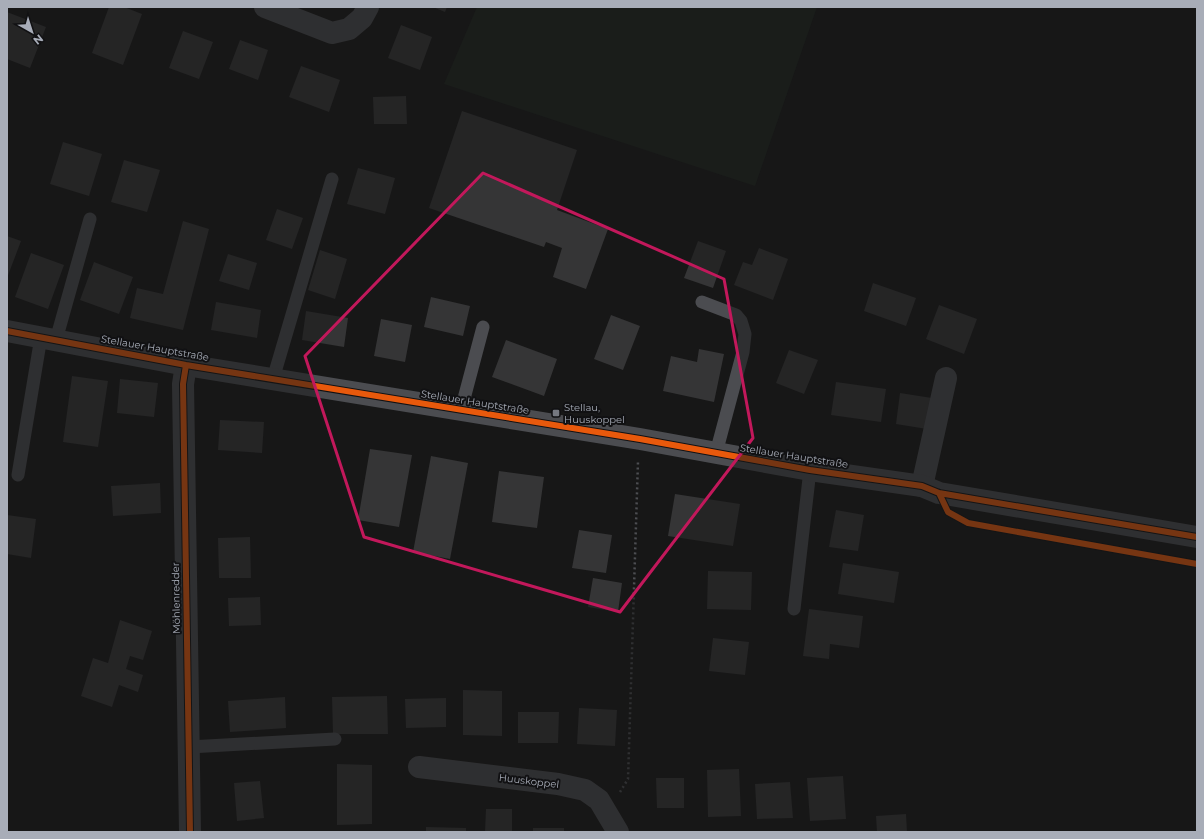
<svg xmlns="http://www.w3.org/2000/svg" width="1204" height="839" font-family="Montserrat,sans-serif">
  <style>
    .green { fill: #1d241e }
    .building { fill: #353536 }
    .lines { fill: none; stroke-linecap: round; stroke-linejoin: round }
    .path { stroke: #4d4e52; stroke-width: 2.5; stroke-dasharray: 2 3; stroke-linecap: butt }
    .service { stroke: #4b4c50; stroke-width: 13 }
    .minor { stroke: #4b4c50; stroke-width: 22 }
    .tertiary { stroke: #4b4c50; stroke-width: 22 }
    .cycleway-casing { stroke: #111113; stroke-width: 8 }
    .cycleway { stroke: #e8590c; stroke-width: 6 }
    .marked { fill: none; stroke: #c2185b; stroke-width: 3; stroke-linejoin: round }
    .poi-dot { fill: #757880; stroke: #111113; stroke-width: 1.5 }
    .labels { text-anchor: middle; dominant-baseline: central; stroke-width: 4; stroke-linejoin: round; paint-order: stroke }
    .street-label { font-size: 10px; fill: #a8adb8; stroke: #111113 }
    .poi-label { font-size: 10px; fill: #a8adb8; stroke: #111113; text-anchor: start }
  </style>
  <rect width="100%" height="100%" fill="#171717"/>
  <path class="green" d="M477,7H817L755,186L444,84Z"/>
  <path class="building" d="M109,7H124L142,14L123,65L92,53Z
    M433,7H447L445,12Z
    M7,12L46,27L30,68L7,59Z
    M401,25L432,37L420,70L388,58Z
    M183,31L213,42L199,79L169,68Z
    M240,40L268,50L258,80L229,69Z
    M301,66L340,80L329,112L289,97Z
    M406,96L407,124H374L373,97Z
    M462,111L577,150L557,210L608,229L586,289L553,277L562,248L546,242L544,247L429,208Z
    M63,142L102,154L89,196L50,184Z
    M124,160L160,170L147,212L111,202Z
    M358,168L395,178L385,214L347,204Z
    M277,209L303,218L292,249L266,240Z
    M183,221L209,229L183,330L130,318L137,288L163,294Z
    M7,236L21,241L7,278Z
    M698,241L726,251L713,288L684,278Z
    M759,248L788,259L773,300L734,285L743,262L752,265Z
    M320,250L347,259L335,299L308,290Z
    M31,253L64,265L48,309L15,297Z
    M228,254L257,263L249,290L219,281Z
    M94,262L133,277L119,314L80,300Z
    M873,283L916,298L906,326L864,311Z
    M431,297L470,306L463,336L424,327Z
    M216,302L261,310L257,338L211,330Z
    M939,305L977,319L964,354L926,339Z
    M306,311L348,318L344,347L302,340Z
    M611,315L640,326L623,370L594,359Z
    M381,319L412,325L405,362L374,356Z
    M506,340L557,359L544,396L492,377Z
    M699,349L724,354L714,402L663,391L671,356L697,362Z
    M789,350L818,360L804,394L776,383Z
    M72,376L108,381L98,447L63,442Z
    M120,379L158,383L154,417L117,413Z
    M836,382L886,389L881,422L831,415Z
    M900,393L932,398L927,429L896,424Z
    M220,420L264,422L262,453L218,450Z
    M370,449L412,455L399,527L358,520Z
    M431,456L468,463L450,559L413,552Z
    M499,471L544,477L537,528L492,522Z
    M160,483L161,513L113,516L111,486Z
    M675,494L740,504L733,546L668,536Z
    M836,510L864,515L858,551L829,547Z
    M7,515L36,519L31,558L7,554Z
    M579,530L612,535L606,573L572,568Z
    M250,537L251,578H219L218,538Z
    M843,563L899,572L894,603L838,594Z
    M708,571L752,572L751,610L707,609Z
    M593,578L622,583L618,612L588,607Z
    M260,597L261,625L229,626L228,598Z
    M809,609L863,616L859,648L830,644L829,659L803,656Z
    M120,620L152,631L143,660L130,656L126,669L143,675L138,692L119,685L112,707L81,696L93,658L108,663Z
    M713,638L749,642L745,675L709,671Z
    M463,690L502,691V736L463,735Z
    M387,696L388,734H333L332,697Z
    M285,697L286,728L230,732L228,701Z
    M446,698V727L406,728L405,699Z
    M579,708L617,710L615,746L577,744Z
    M518,712H559L558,743H518Z
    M337,764L372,765V824L337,825Z
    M739,769L741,816L708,817L707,770Z
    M843,776L846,819L810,821L807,778Z
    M656,778H684V808H657Z
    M260,781L264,818L237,821L234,783Z
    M790,782L793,818L757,819L755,784Z
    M486,809H512V832H485Z
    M906,814L907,832H877L876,816Z
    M426,827L466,828V832H426Z
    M533,828H564V832H533Z"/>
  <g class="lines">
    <path class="path" d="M620,792L628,779L638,461"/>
    <path class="service" d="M702,302L736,315L741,321L745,334L743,352L716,453
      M56,340L90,219
      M273,379L332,179
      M461,410L483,327
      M18,475L41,337
      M794,609L810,470
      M189,747L335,739"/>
    <path class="minor" d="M265,7L332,33L349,29L362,18L368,7
      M186,365L183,384L190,832
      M922,486L946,378
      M419,767L558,784L585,790L599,800L618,832"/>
    <path class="tertiary" d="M7,331L186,365L640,439L810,470L922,486L939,493L1197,537"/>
    <defs>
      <path id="cycleway" d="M7,331L186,365L640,439L810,470L922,486L939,493L1197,537
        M186,365L183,384L190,832
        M939,493L948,512L968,523L1197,564"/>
    </defs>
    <use href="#cycleway" class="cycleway-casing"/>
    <use href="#cycleway" class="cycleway"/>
  </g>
  <path d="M0 0H1204V839H0ZM483,173L724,279L753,438L620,612L364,537L305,356Z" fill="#171717" fill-opacity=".55" fill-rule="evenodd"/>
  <path class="marked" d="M483,173L724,279L753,438L620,612L364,537L305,356Z"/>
  <rect class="poi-dot" x="552" y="409" width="8" height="8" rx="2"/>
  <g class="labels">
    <g class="street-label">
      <text transform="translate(155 348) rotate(10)">Stellauer Hauptstraße</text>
      <text transform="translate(475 402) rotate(9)">Stellauer Hauptstraße</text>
      <text transform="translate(794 456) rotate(9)">Stellauer Hauptstraße</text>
      <text transform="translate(176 598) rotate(-91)">Möhlenredder</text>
      <text transform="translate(529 781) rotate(7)">Huuskoppel</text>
    </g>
    <g class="poi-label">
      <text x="564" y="407">Stellau,<tspan x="564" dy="12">Huuskoppel</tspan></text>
    </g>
  </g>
  <rect width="1204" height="839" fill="none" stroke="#a8adb8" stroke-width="16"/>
  <g transform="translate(32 32) rotate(141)" stroke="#111113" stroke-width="3" paint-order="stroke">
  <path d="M0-3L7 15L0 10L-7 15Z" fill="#a8adb8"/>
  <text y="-6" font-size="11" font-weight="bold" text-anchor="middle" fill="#a8adb8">N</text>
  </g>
</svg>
